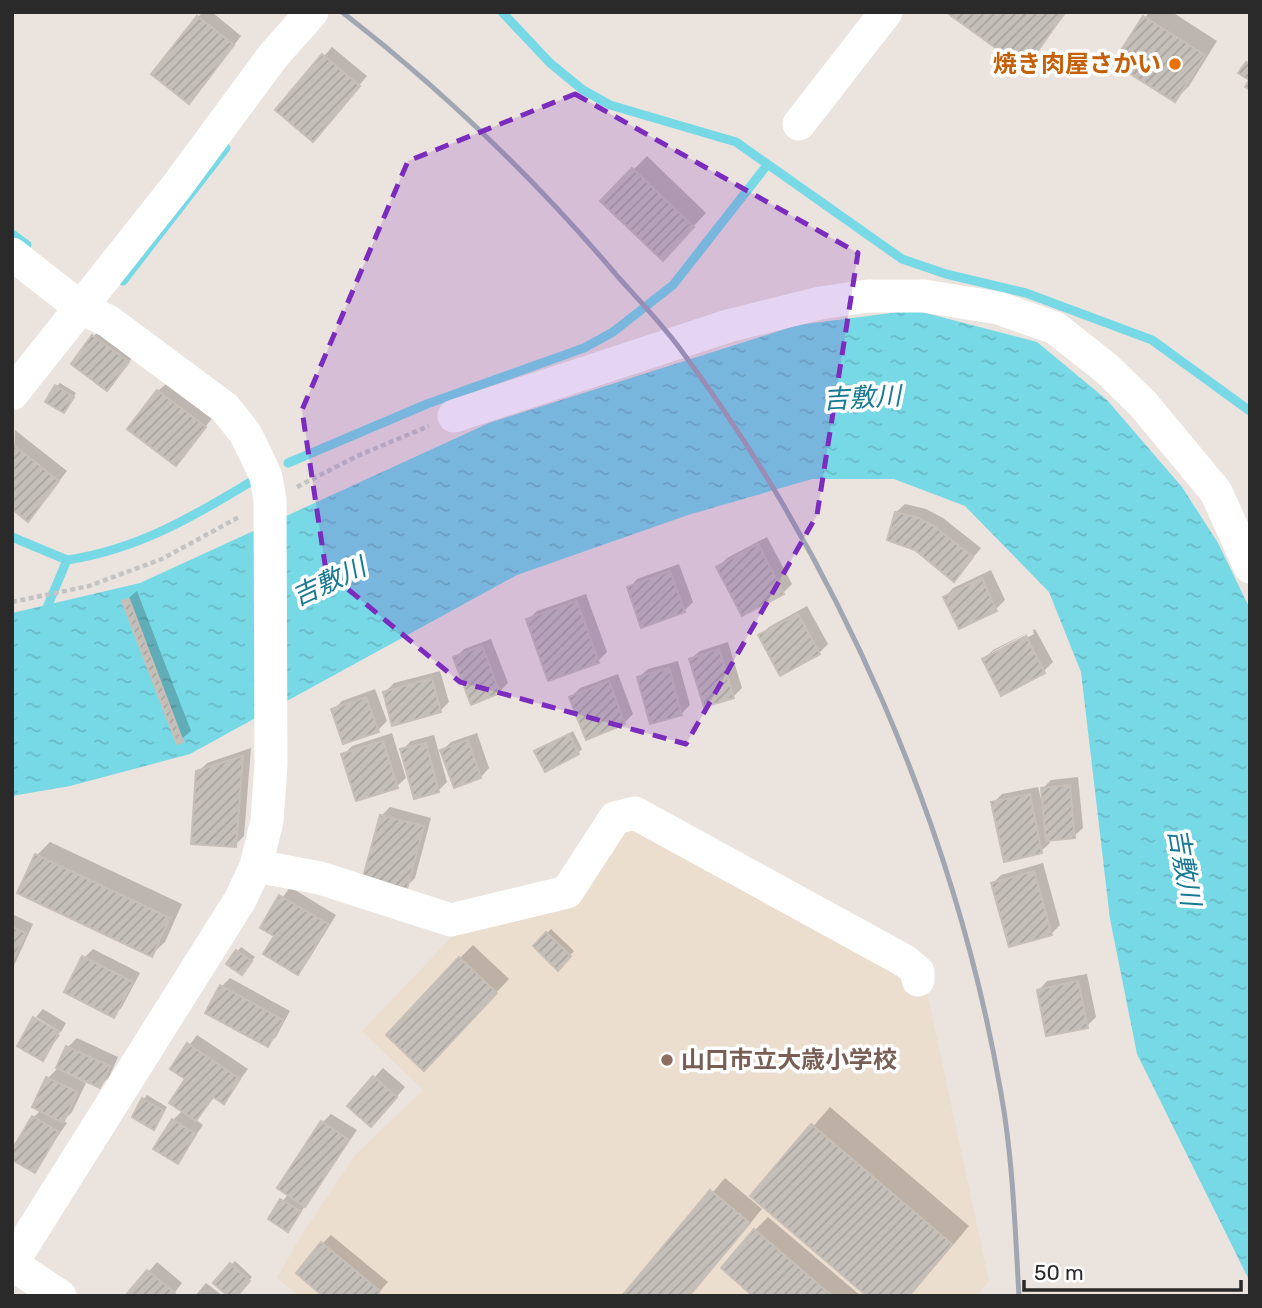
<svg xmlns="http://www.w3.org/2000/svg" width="1262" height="1308" font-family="Rubik,'Noto Sans JP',sans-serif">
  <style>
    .education { fill: #ecdece }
    .water { fill: url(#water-ripples) }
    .shadow { fill: #0003; fill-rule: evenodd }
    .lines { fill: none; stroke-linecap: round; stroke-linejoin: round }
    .stream { stroke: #78d9e6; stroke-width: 9 }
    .building { fill: url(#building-hatch); stroke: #c7bfb7; stroke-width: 2 }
    .path { stroke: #c3c3c3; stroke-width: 4.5; stroke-dasharray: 5 3.5; stroke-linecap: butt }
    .street { stroke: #fff; stroke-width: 33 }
    .rail { stroke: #a1a6b3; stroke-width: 5 }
    .marked { fill: #7b2cbf; fill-opacity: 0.2; stroke: #7b2cbf; stroke-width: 5; stroke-dasharray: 14 9; stroke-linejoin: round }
    .food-dot { fill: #e8710a; stroke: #fff; stroke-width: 2.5 }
    .education-dot { fill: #8d6e63; stroke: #fff; stroke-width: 2.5 }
    .labels { text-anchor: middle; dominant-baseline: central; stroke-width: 7; stroke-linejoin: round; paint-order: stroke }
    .food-label { font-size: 24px; font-weight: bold; fill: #c56008; stroke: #fff; text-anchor: end }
    .education-label { font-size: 24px; font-weight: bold; fill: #785e54; stroke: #fff; text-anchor: start }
    .water-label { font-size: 26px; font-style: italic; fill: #177a92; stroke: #fff }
  </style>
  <defs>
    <pattern id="water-ripples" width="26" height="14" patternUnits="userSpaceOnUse" patternTransform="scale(1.75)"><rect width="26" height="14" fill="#78d9e6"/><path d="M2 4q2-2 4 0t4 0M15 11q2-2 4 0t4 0" fill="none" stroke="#68bac5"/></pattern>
    <pattern id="building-hatch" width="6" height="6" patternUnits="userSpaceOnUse" patternTransform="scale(1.75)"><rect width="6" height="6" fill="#c4bfb9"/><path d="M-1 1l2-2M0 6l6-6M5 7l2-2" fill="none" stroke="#a9a49f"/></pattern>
  </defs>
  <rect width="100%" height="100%" fill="#ebe3dd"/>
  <path class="education" d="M629,818L925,983L989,1281L977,1296H299L277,1278L301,1236L355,1155L423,1090L362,1031L464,924L573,896Z"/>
  <path class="water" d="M914,310L1037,342L1107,400L1182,487L1218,543L1250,609V1282L1137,1054L1110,919L1081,672L1049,592L965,506L894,479H812L688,515L517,575L190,754L70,786L12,796V613L140,583L489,423L798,325Z"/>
  <path class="shadow" d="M203,12H212L241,36L197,93L198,17Z
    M949,12H1067L1025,66Z
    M1149,12H1172L1217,41L1189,86L1175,100L1116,62Z
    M332,47L367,76L321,131L278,110Z
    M647,156L706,213L676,245L603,201Z
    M102,328L136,353L107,389L94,336Z
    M60,383L76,393L67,407L57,386Z
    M167,383L213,417L176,464L158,391Z
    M15,430L67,471L36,511L12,507Z
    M905,504L926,509L943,518L981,548L954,580L896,512Z
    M767,537L792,584L783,593L719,567L727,558Z
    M679,564L693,602L684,611L629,588L637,579Z
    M991,570L1005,600L996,609L945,597L953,588Z
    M137,591L191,731L178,742L124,602Z
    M586,594L607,652L598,661L528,620L537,611Z
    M807,606L828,644L819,653L760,636L769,627Z
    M1035,629L1053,662L1044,671L984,659L993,650ZM1033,630L1034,634L992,656V652Z
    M491,639L508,683L499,692L455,658L464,649Z
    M728,642L742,688L734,696L705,705L691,659L700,651Z
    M678,661L690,705L681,714L639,677L648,669Z
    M440,671L449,702L440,711L385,692L394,683Z
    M618,674L633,714L624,723L571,697L580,688Z
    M375,689L387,721L378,730L333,710L342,701Z
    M573,731L582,749L578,753L537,751Z
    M392,733L406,778L397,786L343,755L352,746Z
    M477,733L489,768L481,777L442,751L451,742Z
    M434,735L447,782L438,791L402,750L411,741Z
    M251,748L244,836L235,845L198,772L207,763Z
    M1078,777L1083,828L1074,836L1049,839L1050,843L1041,851L993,803L1002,794L1038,787L1041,799H1043L1042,789L1051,780Z
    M390,807L431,818L415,878L406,887L381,816Z
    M50,842L182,904L165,942L151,955L37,855Z
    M1043,863L1060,925L1051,934L992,884L1001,875Z
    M290,887L336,915L306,964L298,973L276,935L262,927Z
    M12,914L33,924L12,970Z
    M551,929L574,951L558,968L535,946Z
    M473,945L509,979L437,1055L460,958Z
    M241,947L255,957L245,969L228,964Z
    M93,949L140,973L122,1007L114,1016L84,958Z
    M1087,974L1096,1017L1087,1026L1039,990L1047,981Z
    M230,978L290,1011L276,1037L267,1045L222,986Z
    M43,1009L66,1023L61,1032L36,1017Z
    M34,1020L60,1035L42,1059Z
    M197,1035L248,1069L223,1102L215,1096L196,1120L203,1125L177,1162L173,1120L183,1110L187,1079L172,1068Z
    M77,1038L118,1057L109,1077L100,1086L69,1072L68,1074L86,1083L72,1112L63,1121L67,1123L34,1171V1117L41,1110L34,1106L48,1078L57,1069L68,1047Z
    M383,1068L405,1087L380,1116L349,1106Z
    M147,1095L167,1107L154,1127L144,1099Z
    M830,1107L969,1226L910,1296H869L753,1196Z
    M331,1114L357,1130L292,1225L270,1219L288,1194L323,1122Z
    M725,1178L762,1209L690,1296H624Z
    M768,1217L861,1296H756L755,1230Z
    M331,1235L388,1282L376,1296L322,1244Z
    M235,1261L252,1277L235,1296L215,1282Z
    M157,1262L182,1283L172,1296H128Z
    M206,1283L223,1296H195Z"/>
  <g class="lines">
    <path class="stream" d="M502,12L550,63L583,90L610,105L736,142L902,259L946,274L1026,293L1152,340L1250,411
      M12,234L27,245
      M123,281L226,148
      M288,463L427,404L584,348L613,332L673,285L767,165
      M12,537L67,560
      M48,605L67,560C136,550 193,517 252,481"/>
  </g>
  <path class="building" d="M946,12H1065L1025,69Z
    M197,16L234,45L189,104L151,74Z
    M1143,16L1205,55L1175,102L1113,63Z
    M322,54L360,86L313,142L275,110Z
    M1246,62L1250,64V90L1245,87L1249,80L1238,73Z
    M632,168L694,227L663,261L600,201Z
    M92,335L129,362L107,391L71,364Z
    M55,385L74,397L64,413L45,402Z
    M157,390L206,427L176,466L127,429Z
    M12,444L59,481L28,522L12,509Z
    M895,512L917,517L934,526L973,557L954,582L915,550L887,540Z
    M758,544L784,594L742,616L716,567Z
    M670,571L685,612L641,628L627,587Z
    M982,578L997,611L959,629L943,597Z
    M129,599L183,742L177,744L122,601Z
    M577,601L599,663L548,681L526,619Z
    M798,614L820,654L780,676L758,635Z
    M1026,636L1045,673L1001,696L982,659Z
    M482,646L500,693L471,705L453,657Z
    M719,649L734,698L704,707L689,659Z
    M669,668L682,715L650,724L637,677Z
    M432,678L441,712L392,726L383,692Z
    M609,681L625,724L586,740L569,697Z
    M366,697L379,732L343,744L331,709Z
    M569,734L579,754L545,772L534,751Z
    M468,740L481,778L454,788L440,750Z
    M383,741L398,788L356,801L341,754Z
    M426,743L439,792L414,799L400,749Z
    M243,756L236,847L191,844L196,771Z
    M1070,785L1075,838L1046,841L1041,788Z
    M1030,794L1042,853L1004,862L991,802Z
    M380,815L424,826L407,889L363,877Z
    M35,854L170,918L152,957L17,893Z
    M1034,871L1052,935L1009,947L991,883Z
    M279,895L328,924L298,975L263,954L274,936L260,928Z
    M12,927L26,933L12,962Z
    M546,932L571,956L558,971L533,946Z
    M236,950L252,961L242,975L226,964Z
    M82,956L133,982L114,1018L64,992Z
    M459,957L497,993L424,1071L386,1035Z
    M1078,981L1088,1028L1046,1036L1037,990Z
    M220,985L283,1020L268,1047L205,1013Z
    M33,1017L59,1032L43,1061L17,1046Z
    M187,1043L240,1079L224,1104L213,1097L196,1121L169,1103L185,1079L170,1069Z
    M66,1046L110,1066L100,1088L56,1068Z
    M373,1076L397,1097L371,1127L347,1106Z
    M46,1077L78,1092L63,1123L32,1107Z
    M142,1098L164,1111L154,1130L132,1117Z
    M32,1116L59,1132L35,1173L12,1160V1150Z
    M172,1119L196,1134L178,1164L153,1149Z
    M321,1121L349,1140L305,1207L277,1188Z
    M811,1124L952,1244L909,1296H867L750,1196Z
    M710,1190L750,1223L689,1296H622Z
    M280,1199L301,1211L288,1232L268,1219Z
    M754,1229L832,1296H753L721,1268Z
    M321,1242L380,1291L377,1296H323L296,1273Z
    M230,1263L250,1281L237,1296H228L213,1283Z
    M147,1270L175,1293L172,1296H125Z"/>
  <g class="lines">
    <path class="path" d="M297,487L357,456L429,426
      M12,602L89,586L162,559L239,517"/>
    <path class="street" d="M799,124L886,12
      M12,254L81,308L108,321L225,408L245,433L256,455L266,477L270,500L271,764L267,821L256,866L240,900L12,1263
      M12,394L177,186L273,56L312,12
      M454,416L728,326L820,303L868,296H924L998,308L1055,328L1106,368L1143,404L1216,492L1250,567
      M256,866L320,878L451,920L567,892L615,818L635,813L905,961L918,972V980
      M12,1264L60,1296"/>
    <path class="rail" d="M342,12C444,91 536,180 619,278C639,300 660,322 678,346C839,562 955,828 1001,1093C1013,1160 1015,1228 1019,1296"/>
  </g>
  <path class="marked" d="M575,94L858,253L817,515L686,744L460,682L326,571L302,410L408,161Z"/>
  <circle class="food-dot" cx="1175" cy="64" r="7"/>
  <circle class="education-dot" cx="667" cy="1060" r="7"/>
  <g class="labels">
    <g class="food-label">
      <text x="1161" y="64">焼き肉屋さかい</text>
    </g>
    <g class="education-label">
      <text x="681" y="1060">山口市立大歳小学校</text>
    </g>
    <g class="water-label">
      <text transform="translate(862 398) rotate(-3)">吉敷川</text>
      <text transform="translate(329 582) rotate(-25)">吉敷川</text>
      <text transform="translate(1184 867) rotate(80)">吉敷川</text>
    </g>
  </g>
  <rect width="1262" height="1308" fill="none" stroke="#2a2a2a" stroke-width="28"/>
  <path d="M1024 1280v10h217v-10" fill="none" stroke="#2a2a2a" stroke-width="3.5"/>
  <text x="1034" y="1280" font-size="21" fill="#2a2a2a" stroke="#ffffff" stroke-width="5" paint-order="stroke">50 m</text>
</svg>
